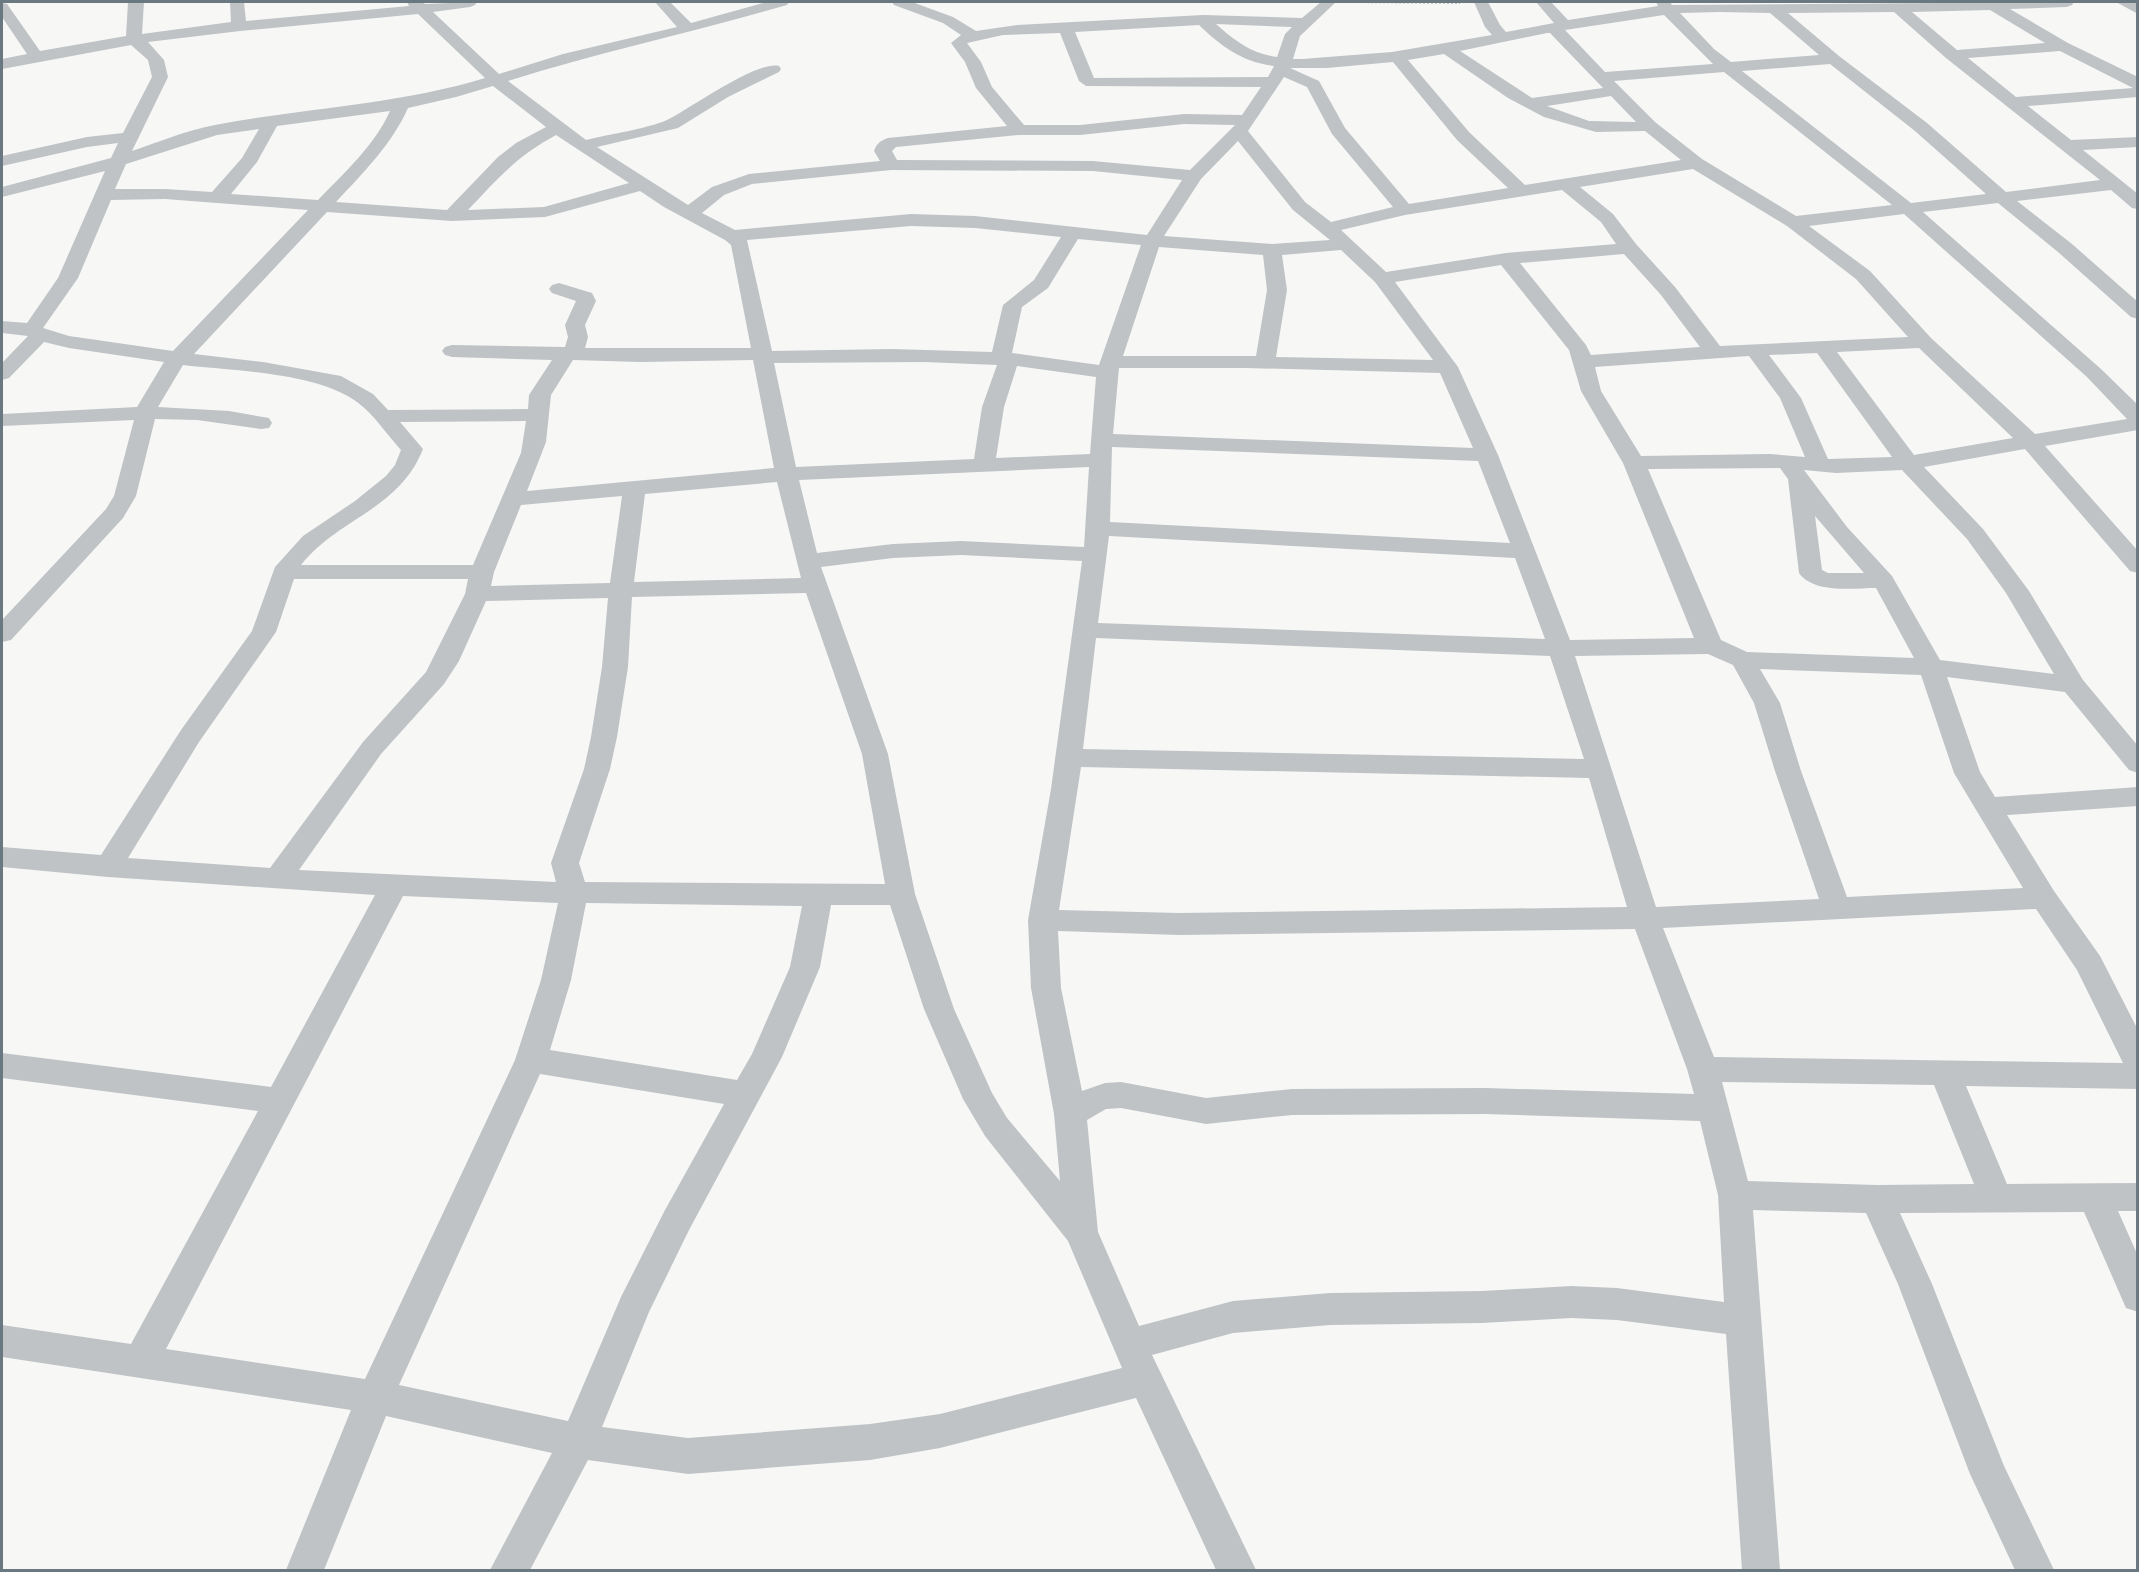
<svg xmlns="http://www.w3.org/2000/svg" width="2139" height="1572" font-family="Mulish,sans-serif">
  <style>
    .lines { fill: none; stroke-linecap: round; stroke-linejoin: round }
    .path { stroke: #b9bcbe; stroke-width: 2; stroke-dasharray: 2 2; stroke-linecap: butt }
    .minor { fill: #bfc3c6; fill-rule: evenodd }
  </style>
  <rect width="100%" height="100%" fill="#f7f7f5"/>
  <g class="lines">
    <path class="path" d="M1355,2L1460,3"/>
    <path class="minor" d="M128,2H144L142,34L231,22L230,2H244L246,21L409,6L407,2H422L425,4L477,2L475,5L470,7L433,12L499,74L563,54L677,27L655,2H670L691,23L767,2H789L787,5C694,32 600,52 508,81L586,140C610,134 646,129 667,120C690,109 757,60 779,66L781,69L779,72L728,97L678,128L597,147L688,205L712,187L749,174L880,161L874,151C877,143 880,141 888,138L1007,126L976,88L965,62L951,43L961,35L943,23L894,5L892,2H912L953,17L976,31L1017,25L1203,15L1302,18L1321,2H1336L1300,36L1293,59H1302L1392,52L1492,35L1485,27L1474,2H1488L1500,25L1506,32L1554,23L1536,2H1551L1568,20L1658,6L1656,2H1670L1672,5L2074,2L2072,5L2067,7L2010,9L2068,43L2138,77V97L2028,106L2071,140L2138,137V147L2083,150L2138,194V209L2132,208L2111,190L2017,201L2072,244L2138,302V319L2131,317L2058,252L1998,203L1923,212L2101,369L2138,405V430L2045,446L2138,551V573L2130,571L2025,449L1924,467L1983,529L2029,591L2083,680L2138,746V773L2129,770L2065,692L1947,677L1980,772L1995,797L2138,787V806L2007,815L2054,891L2100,956L2138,1030V1089L1966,1086L2007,1184L2138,1183V1211H2118L2138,1256V1312L2126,1308L2084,1212L1900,1213L1932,1284L2004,1466L2054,1570H2015L1970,1474L1898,1284L1866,1213L1753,1210L1780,1570H1742L1726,1334L1617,1320L1571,1318L1482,1323L1330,1325L1233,1333L1152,1355L1256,1570H1216L1136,1398L940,1448L870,1460L688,1474L588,1460L530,1570H490L552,1453L386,1416L324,1570H286L351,1410L2,1357V1325L131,1344L258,1111L2,1078V1053L271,1087L375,895L108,877L2,867V847L101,855L181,730L252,631L275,567L303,536L355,501L386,476L395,465L401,450C387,435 374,414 357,402C317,372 233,371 183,365L158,407L229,411L269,418L272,423L269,428L261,429L197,420L155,419L136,496L123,518L11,640L2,642V620L106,509L114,496L134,420L2,426V414L137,407L164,362L69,348L44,342L9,378L2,380V363L28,336L2,333V321L27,323L58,278L105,171L2,197V187L111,158L118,143L87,147L2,166V156L87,137L123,133L152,77L148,60L131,45L2,69V59L27,54L2,17V3L7,4L40,51L126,36ZM1990,10L2045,43L1957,50L1912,12ZM1720,12L1770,13L1819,55L1731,62L1714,49L1680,13ZM1894,12L1946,58L2100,180L2006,192L1927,123L1839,56L1788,13ZM418,14L485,78C396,105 304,108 215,125C187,130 159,142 132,151L168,77L164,60L148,42L240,31ZM1664,15L1713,64L1605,72L1565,30ZM1216,24L1292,27L1285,34L1277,57C1252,54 1235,41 1216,24ZM1199,25C1222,47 1242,62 1274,66L1268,77L1094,78L1075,32ZM1060,33L1079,81L1086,86L1261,87L1242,115L1184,114L1080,125H1024L992,87L981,62L967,43L1003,35ZM1547,33H1550L1603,88L1532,98L1460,51ZM2060,51L2133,88L2016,97L1968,58ZM1444,54L1508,98L1544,117L1596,132L1645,131L1681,160L1525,185L1469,132L1408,60ZM1393,62L1457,140L1508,188L1409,204L1345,128L1319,81L1290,68H1327ZM1830,64L1915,131L1986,194L1911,203L1742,71ZM1724,72L1892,205L1796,216L1702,159L1655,122L1614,81ZM1284,77L1307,87L1332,134L1393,207L1331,222L1305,202L1248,131ZM493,86L546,127L516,143L498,157L447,210L336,202C363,173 392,144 408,108L456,97ZM1611,96L1636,122L1589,121L1547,106ZM390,111C375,145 344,173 318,200L231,194L257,162L277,126ZM1184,124L1235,125L1190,170L1093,161L897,160L892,151L896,147L1019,135H1080ZM259,129L242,158L212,192L165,189H115L126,164L217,135ZM556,135L629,183L544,207L468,210C499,177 516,157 556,135ZM1238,141L1293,210L1330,240L1272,244L1164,236L1201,179ZM1693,169L1787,226L1856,279L1908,337L1720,346L1675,287L1636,244L1613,214L1580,187ZM891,170L1093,171L1182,180L1147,235L975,216L911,214L735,230L702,213L724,195L752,184ZM1562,190L1601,222L1616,244L1506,253L1386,272L1341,230L1405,215ZM640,191L664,207L725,240L731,245L751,348H585L588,337L585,325L596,301L592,293L559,283L552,285L549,289L552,293L576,301L565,325L568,337L565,347L452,345L445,347L442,351L445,355L452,357L552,360L529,395L528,409L388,410L373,394L341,376L263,362L194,354L327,212L452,221L545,217ZM165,199L308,210L173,351L69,336L43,328L78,278L111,200ZM1904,214L2087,377L2127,419L2035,434L1931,338L1870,271L1809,226ZM911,226L975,228L1061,237L1034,280L1003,305L992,352L892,349L772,351L747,240ZM1078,239L1141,245L1099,365L1012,353L1022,307L1048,288ZM1159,247L1263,255L1267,290L1256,356H1123ZM1341,250L1375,282L1433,360L1276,357L1287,290L1282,255ZM1624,254L1661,295L1700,347L1591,355L1586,345L1520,263ZM1501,265L1569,350L1581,391L1623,463L1694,638L1570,640L1498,455L1458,367L1395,282ZM1919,348L2013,438L1914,455L1837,352ZM1817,353L1892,457L1828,459L1801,398L1769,355ZM1749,356L1780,398L1805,457L1770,454L1641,456L1601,391L1595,367ZM573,360L640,362L753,360L774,468L527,491L546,442L551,395ZM924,362L997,365L982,407L974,459L796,467L774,363ZM1017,366L1096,377L1090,454L996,458L1004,407ZM1119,368H1246L1440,373L1473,448L1113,434ZM526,421L521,453L473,565H301C338,518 399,510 423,449L400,422ZM1112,447L1478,461L1510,543L1110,522ZM1089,467L1084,547L961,541L893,544L817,553L799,480ZM1780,468L1788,479L1799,573C1814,594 1853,588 1876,588L1914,658L1747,652L1721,640L1648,469ZM1804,470L1836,473L1902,470L1967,539L2006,593L2054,674L1940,660L1892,576L1847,527ZM777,482L801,578L634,582L645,494ZM622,496L610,583L491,586L494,572L521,505ZM1815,516L1864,573H1828L1822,570ZM1109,536L1515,558L1545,639L1098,623ZM961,555L1082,561L1051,789L1028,920L1031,988L1054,1114L1060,1181L1007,1118L992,1093L954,1009L915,894L888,754L821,567L893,558ZM294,579H468L465,594L426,672L363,742L270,868L128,858L199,742L276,632ZM806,593L862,754L885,884L585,882L579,863L610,769L617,737L628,667L632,597ZM608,598L602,667L591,737L584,769L551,863L556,882L299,870L381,754L444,684L459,661L486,601ZM1096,638L1550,656L1584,759L1083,749ZM1708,654L1733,665L1754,703L1775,771L1819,899L1656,907L1575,656ZM1760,669L1921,675L1954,773L2023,888L1847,897L1801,771L1780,703ZM1081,767L1589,778L1627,907L1179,913L1059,910ZM403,896L558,903L541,980L515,1060L365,1379L166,1349ZM586,903L802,906L790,967L752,1054L737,1080L550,1050L571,980ZM831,905H890L924,1009L963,1099L985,1136L1068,1241L1122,1368L940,1414L870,1424L688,1438L602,1427L649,1312L689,1230L782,1057L820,967ZM2036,909L2077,970L2123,1063L1714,1057L1663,928ZM1635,929L1687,1069L1694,1094L1485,1088L1292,1089L1206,1098L1121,1082L1105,1083L1082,1091L1061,988L1058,931L1179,935ZM540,1074L724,1104L665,1210L621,1297L568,1421L399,1385ZM1722,1082L1934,1085L1974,1184L1877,1185L1748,1181ZM1121,1108L1206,1124L1292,1115L1485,1114L1700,1121L1718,1195L1724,1302L1617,1288L1571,1286L1482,1291L1330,1293L1233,1301L1139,1326L1098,1232L1087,1120L1106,1109Z
      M2116,2L2138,3V14Z"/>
  </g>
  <rect width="2139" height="1572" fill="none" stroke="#6a7882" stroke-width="6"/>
</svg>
